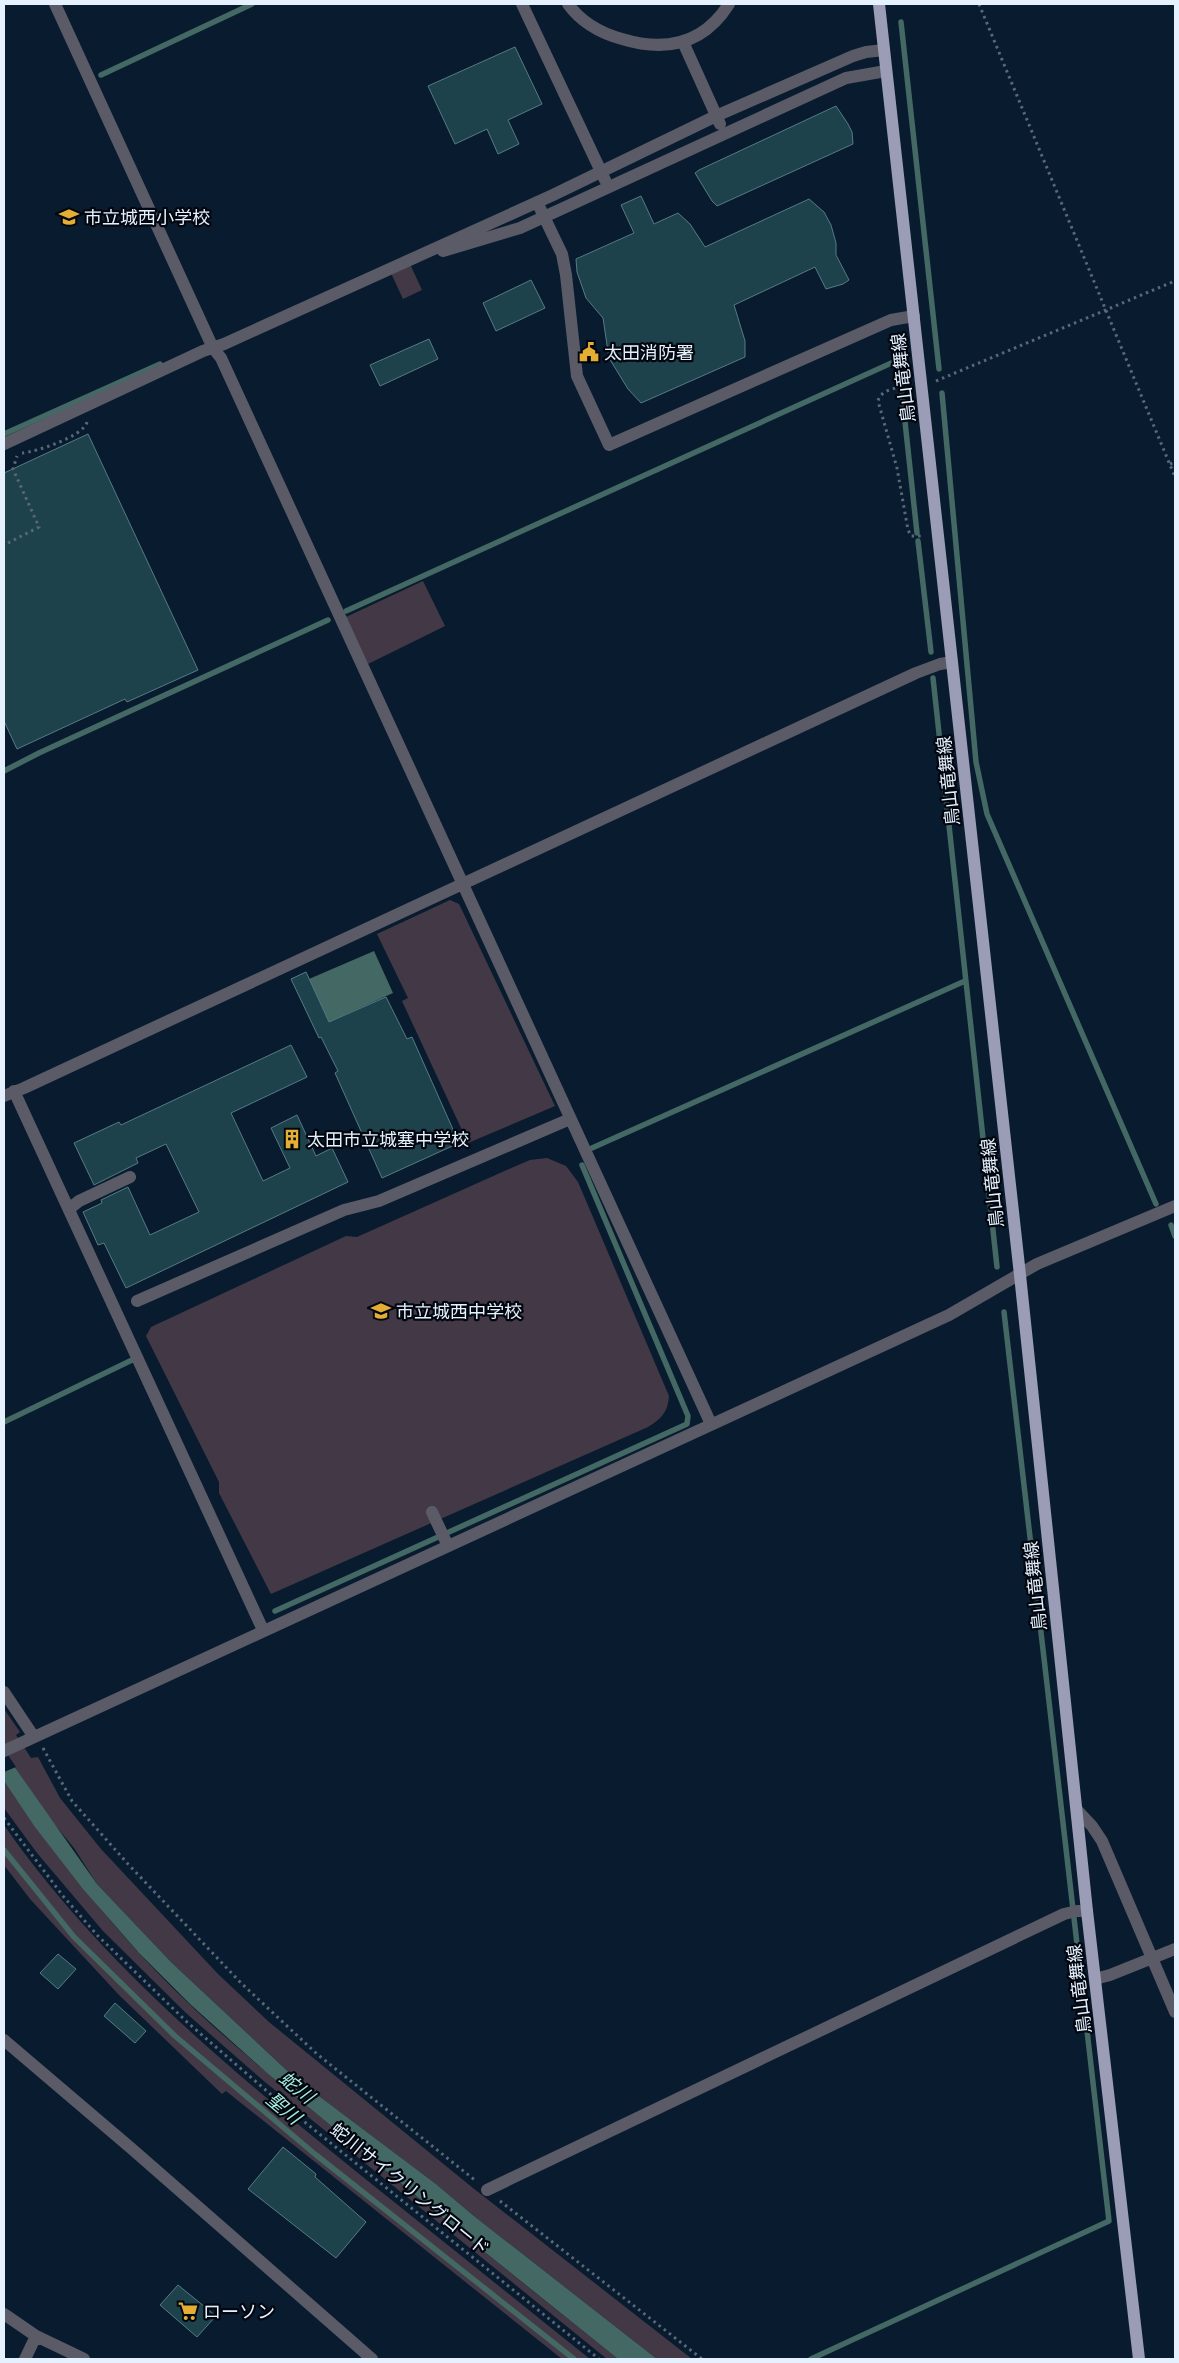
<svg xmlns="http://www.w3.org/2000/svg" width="1179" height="2363" font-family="Quicksand,'Noto Sans JP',sans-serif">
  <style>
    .green { fill: #433946 }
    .water { fill: #446863 }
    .pier { fill: #091c2f }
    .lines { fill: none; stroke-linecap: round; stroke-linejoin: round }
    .stream { stroke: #446863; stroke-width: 5.5 }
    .building { fill: #1d424b; stroke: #557b85 }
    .path { stroke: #586879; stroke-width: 3; stroke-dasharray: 2.5 4; stroke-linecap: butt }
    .minor { stroke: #5b5b67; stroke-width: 12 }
    .major { stroke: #9b9cb5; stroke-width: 12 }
    .labels { text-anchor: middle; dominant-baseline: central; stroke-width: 4.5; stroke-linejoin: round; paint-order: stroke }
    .poi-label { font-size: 18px; fill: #e5f1ff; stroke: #02060e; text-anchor: start }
    .street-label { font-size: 18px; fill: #e5f1ff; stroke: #02060e }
    .water-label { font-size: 19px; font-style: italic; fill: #a5ece0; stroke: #02060e }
  </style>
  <rect width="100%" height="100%" fill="#091c2f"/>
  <path class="green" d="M410,264L422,290L403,299L391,273Z
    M423,581L445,626L368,664L346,617Z
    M450,900L459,904L555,1106L468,1143L402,1001L408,998L377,934Z
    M547,1158L566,1166L578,1182L669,1396C668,1412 661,1419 648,1427L271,1594L219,1493V1482L146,1336L151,1327L346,1236L357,1237L509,1169L530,1160Z
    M4,1709L20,1732L16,1735L31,1758L38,1757L60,1798L101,1849L218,1974L269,2022L473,2188L692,2359H657L474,2216L436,2184L295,2078L171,1962L97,1884L74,1848L47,1815L8,1759L4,1752Z
    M4,1781C45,1841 89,1898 138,1952C199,2019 271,2076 341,2134C432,2210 525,2285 618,2359H607L265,2082L186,2013L103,1931L37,1853L4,1808Z
    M4,1825C98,1960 226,2066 353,2169C432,2232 511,2296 590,2359H562L226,2091L222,2094L119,1995L30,1899L4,1865Z"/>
  <path class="water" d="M374,951L393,993L329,1022L309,979Z
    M4,1752L97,1884L171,1962L295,2078L436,2184L474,2216L657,2359H618L466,2237L267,2073L191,2005L139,1953L83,1889L35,1827L4,1781Z"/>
  <path class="pier" d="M4,1749L16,1767L4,1772Z"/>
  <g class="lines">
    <path class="stream" d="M901,22L939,369
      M101,75L252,4
      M942,393L976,762L987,814L1156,1204
      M902,394L917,533
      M4,434L160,364
      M918,541L931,652
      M346,611L898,360L901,381
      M933,678L997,1267
      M4,771L39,753L328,620
      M592,1148L965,981
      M1171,1225L1175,1236
      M4,1422L132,1360
      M275,1611L687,1424L688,1416L582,1165
      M4,1850L74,1937L175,2036L316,2155L574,2359
      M811,2359L1109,2221L1004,1312"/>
  </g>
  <path class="building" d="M515,47L542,104L508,120L519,144L498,154L487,129L455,144L428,86Z
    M836,106L848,124L852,132L853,144L717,206L712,201L695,173L699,170Z
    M641,196L654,224L678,213L690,224L705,247L809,199L824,212L831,225L836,243V255L849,280L843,284L826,289L815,267L734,305L745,341V357L641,403L628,389L609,358L603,318L586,298L577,272L576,259L634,233L621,205Z
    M531,280L545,308L496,331L483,303Z
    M429,339L438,359L380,386L370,365Z
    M88,434L198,670L127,702L125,699L17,749L4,721V473Z
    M306,972L329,1022L386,997L407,1039L412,1037L459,1143L382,1178L335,1073L338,1071L321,1037L319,1038L291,979Z
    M291,1045L307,1077L231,1113L263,1181L290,1168L271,1128L297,1115L316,1156L332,1148L348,1182L126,1288L104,1243L98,1245L83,1212L102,1203L101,1200L128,1187L150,1235L199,1212L166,1144L136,1158L138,1163L94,1185L74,1143L119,1122L121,1125Z
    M58,1954L76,1969L58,1989L40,1973Z
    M115,2003L146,2031L135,2043L104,2016Z
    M283,2147L316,2174L315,2177L366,2222L336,2258L248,2189Z
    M178,2285L216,2316L197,2337L160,2305Z"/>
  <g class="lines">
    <path class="path" d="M979,4L1175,477
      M936,381L1175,281
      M908,386C897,388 881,389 878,401L897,468L908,530L911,536H924
      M22,453C36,452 84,436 87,422
      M1170,464L1175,462
      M8,543L39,527L13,469L17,456
      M43,1748L72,1801L128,1864L241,1983L317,2054L476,2181
      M4,1818L63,1896L98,1936L187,2022L276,2099L599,2359
      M500,2201L702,2359"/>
    <path class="minor" d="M55,4L213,348L221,358L711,1424
      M522,4L605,180
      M568,4C581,22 600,33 622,39C665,52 703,45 729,4
      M683,42L720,124
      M537,202L562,254L566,275L577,376L609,445L891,320L914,316
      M443,251L520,228L846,78L886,71
      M4,444L203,351L224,344L553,195L716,116L853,56L866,52L884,50
      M14,1091L263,1630
      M4,1096L24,1088L916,673L940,664L952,662
      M69,1209L79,1201L130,1177
      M137,1301L344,1210L379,1201L570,1119
      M432,1512L448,1546
      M4,1692L34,1737
      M4,1751L949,1315L1037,1264L1175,1206
      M1077,1810L1092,1826L1102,1841L1175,2012
      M1095,1979L1110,1975L1175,1949
      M4,2040L132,2149L372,2359
      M487,2190L1064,1914L1077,1911H1087
      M4,2314L36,2336L84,2359
      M25,2359L36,2336"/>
    <path class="major" d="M879,4L1020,1275L1087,1911L1139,2359"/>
  </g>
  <defs>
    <symbol id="school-bare" viewBox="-9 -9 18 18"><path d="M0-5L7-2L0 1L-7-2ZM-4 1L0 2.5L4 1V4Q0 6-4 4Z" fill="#e4ae35" stroke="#02060e" stroke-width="2.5" paint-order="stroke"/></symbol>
    <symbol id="civic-bare" viewBox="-9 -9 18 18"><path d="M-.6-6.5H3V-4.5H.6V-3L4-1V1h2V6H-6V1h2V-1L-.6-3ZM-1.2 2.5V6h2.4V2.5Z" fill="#e4ae35" stroke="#02060e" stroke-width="2.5" paint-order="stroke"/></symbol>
    <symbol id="building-bare" viewBox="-9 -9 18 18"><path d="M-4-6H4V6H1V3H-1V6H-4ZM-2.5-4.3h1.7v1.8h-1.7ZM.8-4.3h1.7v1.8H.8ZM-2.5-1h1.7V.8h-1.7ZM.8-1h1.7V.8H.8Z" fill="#e4ae35" stroke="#02060e" stroke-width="2.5" paint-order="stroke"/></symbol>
    <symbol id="supermarket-bare" viewBox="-9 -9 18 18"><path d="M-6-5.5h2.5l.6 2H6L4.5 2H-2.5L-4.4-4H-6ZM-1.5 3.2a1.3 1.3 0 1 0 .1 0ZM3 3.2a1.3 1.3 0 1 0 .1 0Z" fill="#e4ae35" stroke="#02060e" stroke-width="2.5" paint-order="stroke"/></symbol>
  </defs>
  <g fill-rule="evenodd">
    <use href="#school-bare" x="55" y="203" width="28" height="28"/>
    <use href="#civic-bare" x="575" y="338" width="28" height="28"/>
    <use href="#building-bare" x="278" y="1125" width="28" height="28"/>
    <use href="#school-bare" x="367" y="1297" width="28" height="28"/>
    <use href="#supermarket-bare" x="174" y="2297" width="28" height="28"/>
  </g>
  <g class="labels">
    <g class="poi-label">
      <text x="84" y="217">市立城西小学校</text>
      <text x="604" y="352">太田消防署</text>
      <text x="307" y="1139">太田市立城塞中学校</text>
      <text x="396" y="1311">市立城西中学校</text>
      <text x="203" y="2311">ローソン</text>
    </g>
    <g class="street-label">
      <text transform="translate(903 378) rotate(-97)">鳥山竜舞線</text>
      <text transform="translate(948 781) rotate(-96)">鳥山竜舞線</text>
      <text transform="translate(992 1183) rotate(-96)">鳥山竜舞線</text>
      <text transform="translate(1035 1586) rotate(-96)">鳥山竜舞線</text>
      <text transform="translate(1079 1989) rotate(-97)">鳥山竜舞線</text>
      <text transform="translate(410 2189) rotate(39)">蛇川サイクリングロード</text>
    </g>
    <g class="water-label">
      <text transform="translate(297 2087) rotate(39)">蛇川</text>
      <text transform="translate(284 2108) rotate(40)">聖川</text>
    </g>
  </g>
  <rect width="1179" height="2363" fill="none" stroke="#e5f1ff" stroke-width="10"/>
</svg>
